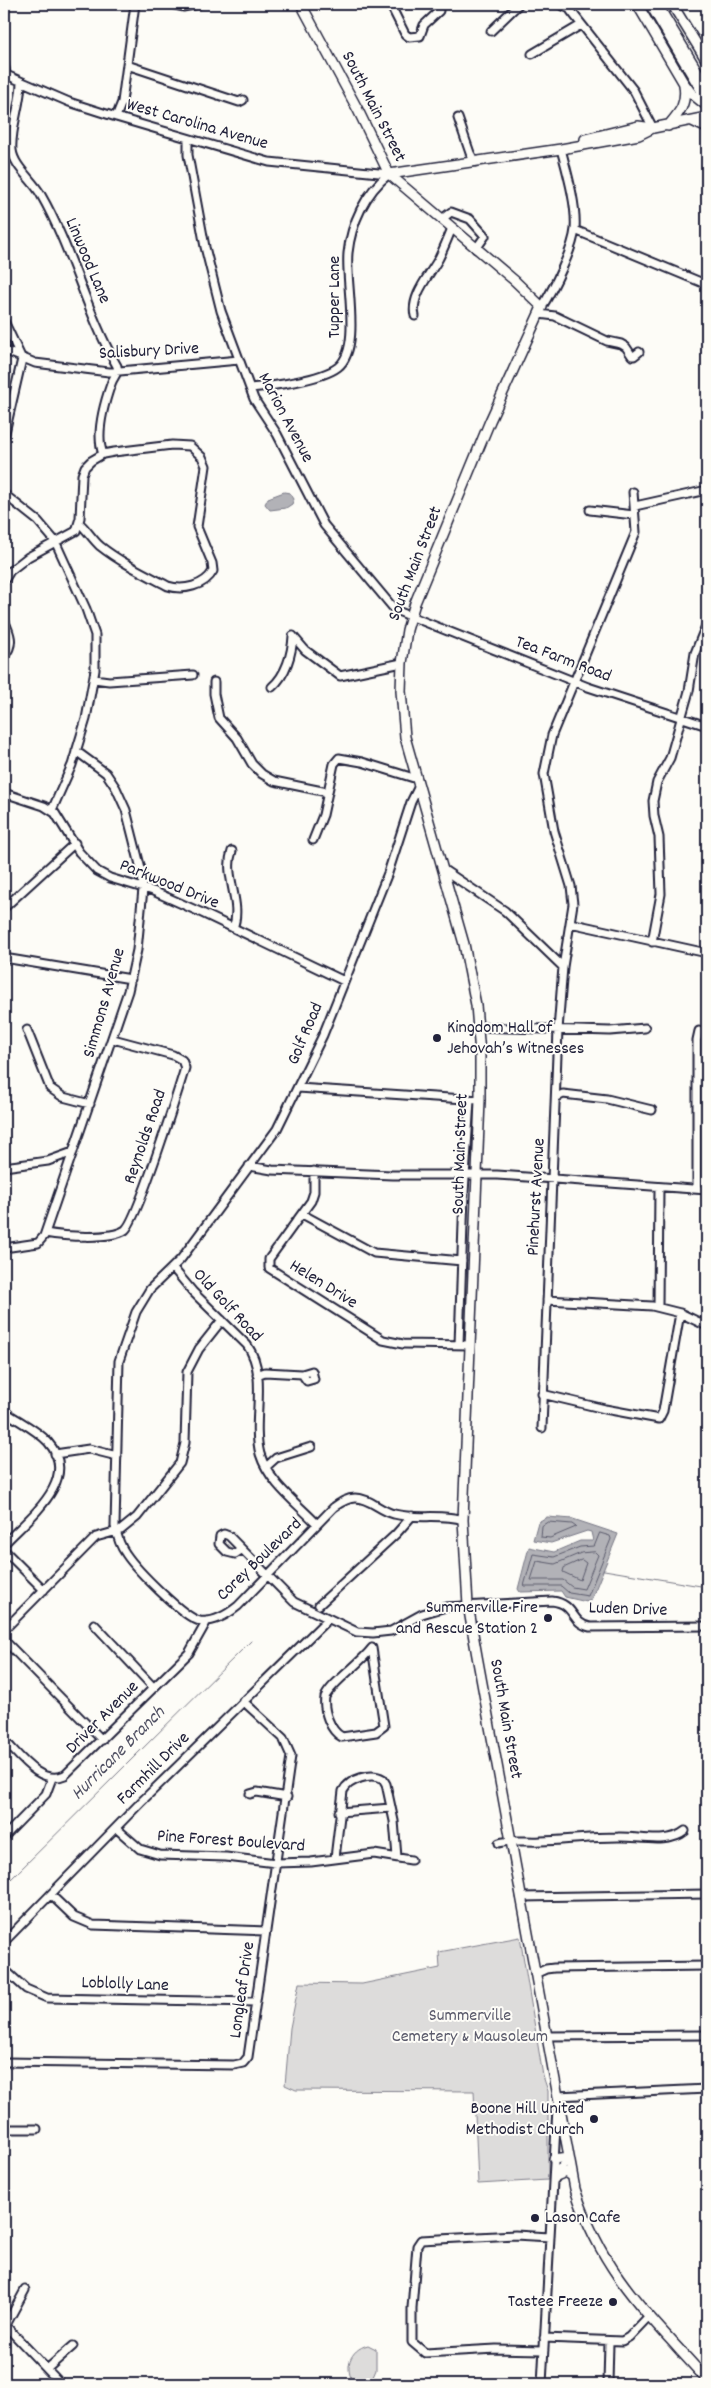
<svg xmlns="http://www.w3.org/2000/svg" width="711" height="2388" font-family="Dekko,sans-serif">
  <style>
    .green { fill: #dddcdb; stroke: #807f8b }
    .water { fill: #b2b2b7; stroke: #787885 }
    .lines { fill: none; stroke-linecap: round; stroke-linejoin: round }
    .shore { stroke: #5c5c6d; stroke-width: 1 }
    .stream { stroke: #787885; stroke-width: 1 }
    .minor-casing { stroke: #22223b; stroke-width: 11 }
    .major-casing { stroke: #22223b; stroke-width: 12 }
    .minor { stroke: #fdfcf7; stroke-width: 7 }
    .major { stroke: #fdfcf7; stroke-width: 9 }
    .poi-dot { fill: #22223b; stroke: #fdfcf7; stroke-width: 2 }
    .labels { text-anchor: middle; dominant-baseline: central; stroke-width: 4; stroke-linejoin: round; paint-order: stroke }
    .street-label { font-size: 18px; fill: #22223b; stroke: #fdfcf7 }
    .poi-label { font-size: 18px; fill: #22223b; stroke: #fdfcf7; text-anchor: end }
    .park-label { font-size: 18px; fill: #5a5a6b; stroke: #fdfcf7 }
    .water-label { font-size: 19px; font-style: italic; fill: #545466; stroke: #fdfcf7 }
  </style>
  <rect width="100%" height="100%" fill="#fdfcf7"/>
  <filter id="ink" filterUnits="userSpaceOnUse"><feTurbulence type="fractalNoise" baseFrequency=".02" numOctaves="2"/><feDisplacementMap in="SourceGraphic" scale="10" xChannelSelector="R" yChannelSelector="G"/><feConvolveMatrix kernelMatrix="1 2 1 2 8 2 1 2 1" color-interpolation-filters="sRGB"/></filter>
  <g filter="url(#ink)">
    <path class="green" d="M520,1937L543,2076L548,2091V2180L478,2184L474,2091L296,2090L285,2085L290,2028L299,1983L362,1984L440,1968L439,1952Z
      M368,2345L376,2349V2370L370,2384H354C344,2368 349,2350 368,2345Z"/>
    <path class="water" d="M284,492L290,493L294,499L292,504L286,508L270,510L265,504L268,498Z
      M547,1517L573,1519L618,1534L591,1600L587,1602L565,1597L561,1591L520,1592L518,1589L529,1547L554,1552L580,1541H593L591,1532L587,1531L551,1543L533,1540L538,1522Z"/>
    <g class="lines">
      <path class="shore" d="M548,1522L572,1524L576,1527L550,1538L541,1537L542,1526Z
        M600,1533L610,1536L611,1539L588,1596L569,1593L561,1586H524L533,1554L554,1557L580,1547L594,1546Z
        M595,1552L598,1555L584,1589L572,1587L563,1580H531L537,1561L555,1564L581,1553Z
        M582,1560L586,1563L580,1580L563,1572L564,1568Z"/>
      <path class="stream" d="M604,1570L707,1587
        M4,1886L251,1641"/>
      <defs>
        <path id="minor" d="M170,4L183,7L199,4
          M390,4L405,34L409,37L420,36L424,25L439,11L438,4
          M559,4L570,9
          M570,4L571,11L634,91L653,128
          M491,31L519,4
          M532,54L581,25
          M4,63L6,75
          M127,65L239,102L243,100
          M4,74L69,102L116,117L269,162L389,174
          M21,82C21,104 10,130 12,150C14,167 33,180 41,195C72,249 86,312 117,366C119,374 113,377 111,384C104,404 95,434 103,454
          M116,117L122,102L135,4
          M458,118L470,153L475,162
          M188,140V155L205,247L221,311L254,399L277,434L324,525L395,610L588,687L707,726
          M442,219L451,212L470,219L485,236L476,249
          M575,230L703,283
          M542,307C553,289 573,250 575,229C577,206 567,172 561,149
          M539,314L555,316L607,341L621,344L626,347L632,356H634L639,352
          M415,316C410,296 430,275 439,258C444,248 448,238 452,228
          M4,321L22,359L4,437
          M4,350L35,363L109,372L239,360
          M250,388C273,386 321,380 338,367C362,348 345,283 348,253C351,224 365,193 389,174
          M4,494L38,521L55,541L86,609L95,635V670L86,719L72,765L52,810
          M635,506L707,490
          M590,510L634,515
          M4,581L10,571L28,557L76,531L80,518L82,475L85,467L91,461L103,454L114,452L172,445L190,446L202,457L206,466L197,527L212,563L213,571C205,586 183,591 168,586C145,574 120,562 100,546C92,539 85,527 79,523
          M4,620C10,633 15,644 4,656
          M293,636L305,650L340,676L402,663
          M94,679L109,681L193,675
          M214,682V694L219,718L237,738L252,764L262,774L274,781L327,792
          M272,687C286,675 292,654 293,636
          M419,786L411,802L388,873L323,1035L277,1129L181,1259L150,1289L136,1312L119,1361L115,1526C117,1536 120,1546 126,1554C136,1569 184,1618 200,1621C214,1623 228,1614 238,1606L334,1507C340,1503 347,1498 355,1498C370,1498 380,1511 394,1514C417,1520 441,1513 463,1520
          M4,793L44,806L55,813L79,852L97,871L110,878L153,891L200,912L344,981
          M313,840L323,815L334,764L339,758L362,762L417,779
          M232,851C223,876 243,903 233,928
          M444,870L505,911L563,967
          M4,908L75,843
          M570,923L707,953
          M652,942L661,894L659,837L654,816L653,801L657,782L670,758L689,691L695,653L707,623
          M4,958L131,979
          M478,1027L610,1031L645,1028
          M27,1030L50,1088L63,1097L90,1104
          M298,1088L480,1100
          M557,1097L563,1094L607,1099L652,1110
          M249,1166L272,1170L392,1175H497L707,1190
          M4,1167L48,1161L73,1152
          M314,1171V1192L311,1201L269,1259V1268L383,1340L403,1344L470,1345
          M697,1189V1040L699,1031
          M302,1214L374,1253L462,1261
          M45,1233C62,1236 111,1240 125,1230C137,1221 178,1091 185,1068L182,1060L173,1055L113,1039
          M4,1248L38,1243L44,1236L128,991L137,950L143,889L142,873L126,810L116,788L106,773L76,751
          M173,1268L193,1292L247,1345C269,1376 251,1419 260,1454C269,1483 297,1503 317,1524
          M547,1300L652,1306L680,1313L707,1326
          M658,1307L659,1188
          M459,1345L464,1193L470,1100
          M257,1375L265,1372L302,1374L307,1381L314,1379L312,1371L302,1374
          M542,1394L605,1409L659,1419L663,1411L680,1313
          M4,1411C18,1421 36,1429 48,1442C82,1480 27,1519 4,1544
          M542,1428L558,1030L563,967L573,904L571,886L554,831L544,774L552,735L636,532L633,492
          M55,1454L89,1449L117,1456
          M266,1467L276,1458L311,1447
          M4,1550L44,1590
          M241,1550L235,1554L227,1552L219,1544L220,1536L224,1534L229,1536L294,1602L357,1632L373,1633L391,1631L422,1614L446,1607L552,1601C576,1604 570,1623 590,1627L707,1626
          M319,1605L396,1534L412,1516
          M94,1624L154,1688
          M4,1630L96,1537L121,1530L137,1517L180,1463L185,1443L187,1372L199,1349L222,1320
          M4,1640L102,1740
          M372,1648L384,1726L376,1732L342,1737C330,1731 323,1710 325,1697C332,1682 360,1664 372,1648Z
          M4,1740C19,1755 40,1786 65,1775L189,1653L207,1621
          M250,1794L257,1792L287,1797
          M339,1812L391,1808
          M116,1828L140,1849L160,1855L226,1857L276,1863L311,1862L374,1854L411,1860
          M4,1837L46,1794L52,1778
          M499,1843C513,1839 526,1842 541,1841C566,1840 592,1837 618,1837C638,1836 668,1845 685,1831
          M335,1858L343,1791C349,1779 371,1772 383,1779L386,1784L394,1821L397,1857
          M51,1895L74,1917L93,1925L266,1931
          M521,1897L707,1894
          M4,1942L141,1802L327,1620
          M4,1969L26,1989L47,1998L256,2002
          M535,1974L546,1969L554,1968L707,1966
          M546,2036L707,2035
          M4,2062L234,2065L243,2063L248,2057L291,1756L283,1738L243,1701
          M557,2096L707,2089
          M4,2129H37
          M555,2179L560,2168L569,2160
          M4,2324L61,2384
          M6,2325L25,2290
          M544,2338L622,2341L629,2337L649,2316
          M544,2350L496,2349L425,2353L412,2342V2308L417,2246L421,2240L515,2235L550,2237
          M47,2369L73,2346
          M542,2384L557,2108
          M608,2384L609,2342"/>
        <path id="major" d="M301,4L358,110L389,174L515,281L542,307L490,421L415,603L407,630L402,663L401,691L405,737L464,944L476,1005L480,1054V1100L463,1520L468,1605L477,1656L575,2189C602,2274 650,2316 707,2380
          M637,4L683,82L691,93L707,106
          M650,4L707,100
          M657,4L707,87
          M672,4L707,61
          M692,121L707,128
          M668,126C680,112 687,104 684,85
          M585,139L638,126L653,128L707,117
          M389,174L561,149L639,135L653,128
          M554,2159L569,2157
          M556,2176L566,2172L572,2176"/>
      </defs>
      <use href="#minor" class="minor-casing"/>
      <use href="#major" class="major-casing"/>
      <use href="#minor" class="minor"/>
      <use href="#major" class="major"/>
    </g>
  </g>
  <g class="poi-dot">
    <circle cx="437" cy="1038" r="5"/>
    <circle cx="548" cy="1618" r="5"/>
    <circle cx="594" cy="2119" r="5"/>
    <circle cx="535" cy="2218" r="5"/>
    <circle cx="613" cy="2302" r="5"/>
  </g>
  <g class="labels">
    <g class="street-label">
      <text transform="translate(373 107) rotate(63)">South Main Street</text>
      <text transform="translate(197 125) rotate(16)">West Carolina Avenue</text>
      <text transform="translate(87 261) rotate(67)">Linwood Lane</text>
      <text transform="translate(335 297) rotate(-90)">Tupper Lane</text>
      <text transform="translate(149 352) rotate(-3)">Salisbury Drive</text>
      <text transform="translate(285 418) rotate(62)">Marion Avenue</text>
      <text transform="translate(416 564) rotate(-69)">South Main Street</text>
      <text transform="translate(563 660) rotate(21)">Tea Farm Road</text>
      <text transform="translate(169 885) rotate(22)">Parkwood Drive</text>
      <text transform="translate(105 1003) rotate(-74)">Simmons Avenue</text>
      <text transform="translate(306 1034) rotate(-67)">Golf Road</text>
      <text transform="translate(146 1137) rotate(-71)">Reynolds Road</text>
      <text transform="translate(461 1154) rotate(-88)">South Main Street</text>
      <text transform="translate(537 1197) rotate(-87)">Pinehurst Avenue</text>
      <text transform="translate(323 1285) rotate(32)">Helen Drive</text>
      <text transform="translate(227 1306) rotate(47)">Old Golf Road</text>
      <text transform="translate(260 1560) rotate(-44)">Corey Boulevard</text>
      <text transform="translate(628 1610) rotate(2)">Luden Drive</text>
      <text transform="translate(103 1718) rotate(-45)">Driver Avenue</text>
      <text transform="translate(505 1719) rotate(80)">South Main Street</text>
      <text transform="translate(154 1769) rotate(-45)">Farmhill Drive</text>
      <text transform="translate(231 1842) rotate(4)">Pine Forest Boulevard</text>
      <text transform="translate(125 1985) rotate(2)">Loblolly Lane</text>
      <text transform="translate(243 1990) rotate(-82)">Longleaf Drive</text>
    </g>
    <g class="poi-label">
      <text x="447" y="1028" text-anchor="start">Kingdom Hall of<tspan x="447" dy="21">Jehovah’s Witnesses</tspan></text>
      <text x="538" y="1608">Summerville Fire<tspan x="538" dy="21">and Rescue Station 2</tspan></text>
      <text x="584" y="2109">Boone Hill United<tspan x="584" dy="21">Methodist Church</tspan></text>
      <text x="545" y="2218" text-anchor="start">Lason Cafe</text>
      <text x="603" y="2302">Tastee Freeze</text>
    </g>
    <g class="park-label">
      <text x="470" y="2016">Summerville<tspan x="470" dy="21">Cemetery &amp; Mausoleum</tspan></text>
    </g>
    <g class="water-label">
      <text transform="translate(119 1754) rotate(-45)">Hurricane Branch</text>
    </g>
  </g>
  <rect width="711" height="2388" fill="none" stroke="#fdfcf7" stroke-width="20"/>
  <rect x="10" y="10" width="691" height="2368" fill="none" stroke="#22223b" stroke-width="2" filter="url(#ink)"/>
</svg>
